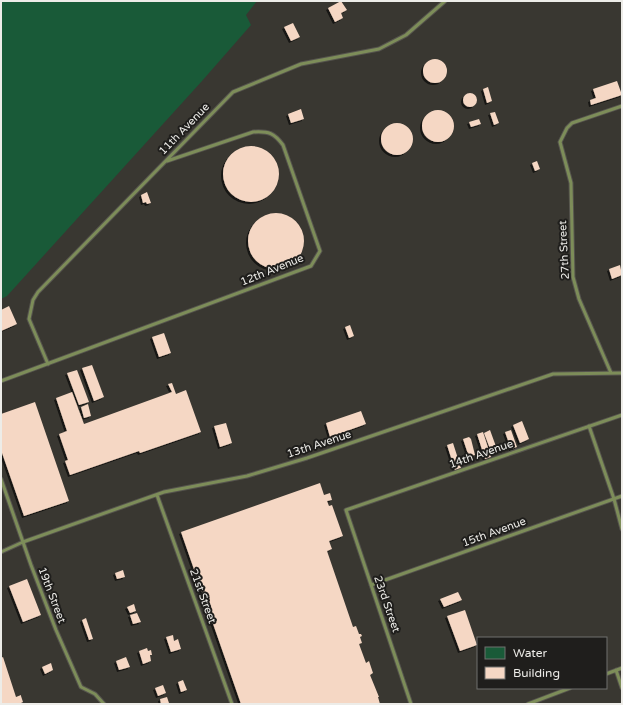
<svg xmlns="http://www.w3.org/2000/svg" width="623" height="705" font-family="'Varela Round',sans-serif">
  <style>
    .water { fill: #195a38 }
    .building { fill: #f5d7c4; filter: url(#shadow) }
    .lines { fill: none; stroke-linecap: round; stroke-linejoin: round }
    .service-casing { stroke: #56544e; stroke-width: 5 }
    .service { stroke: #7d8d59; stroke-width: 3 }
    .labels { text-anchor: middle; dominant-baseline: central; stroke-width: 4; stroke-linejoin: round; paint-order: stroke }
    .street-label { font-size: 11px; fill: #edece8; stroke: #1f1e1c }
  </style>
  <defs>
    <filter id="shadow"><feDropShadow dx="-2" dy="2" stdDeviation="0" flood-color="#0009"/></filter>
  </defs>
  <rect width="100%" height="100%" fill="#393731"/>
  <path class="water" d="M1,1H257L246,15L251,25L202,81L7,296L1,299Z"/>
  <path class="building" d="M341,1L347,10L341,13L343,18L335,22L328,8Z
    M293,23L300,37L291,41L284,27Z
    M423 71a12 12 0 1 1 24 0a12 12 0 1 1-24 0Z
    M617,81L622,95L591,105L590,100L596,98L593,89Z
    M488,87L492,101L487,103L483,89Z
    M463 100a7 7 0 1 1 14 0a7 7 0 1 1-14 0Z
    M301,109L304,119L291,123L288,114Z
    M422 126a16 16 0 1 1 32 0a16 16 0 1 1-32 0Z
    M495,112L499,123L494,125L490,113Z
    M479,119L481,124L471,127L469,122Z
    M381 139a16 16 0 1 1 32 0a16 16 0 1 1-32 0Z
    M223 174a28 28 0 1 1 56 0a28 28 0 1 1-56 0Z
    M537,161L540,169L535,171L532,163Z
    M147,192L151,203L147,204L146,202L143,203L141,195Z
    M248 241a28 28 0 1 1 56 0a28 28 0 1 1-56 0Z
    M620,265L622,275L612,279L609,269Z
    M9,306L17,324L1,331V310Z
    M350,325L354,336L349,338L345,327Z
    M164,333L171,353L159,357L152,337Z
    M92,365L104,397L94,401L82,368Z
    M77,370L89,402L79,405L67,373Z
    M172,383L176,394L186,390L201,432L140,453L139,451L70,475L65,461L68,460L59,434L67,431L56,398L72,392L84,424L172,392L168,384Z
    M35,402L69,501L24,516L1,450V414Z
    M88,404L91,416L84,418L81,407Z
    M361,411L366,424L330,437L326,423Z
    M522,421L529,439L520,443L513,425Z
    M226,423L232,443L220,447L214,426Z
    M490,430L498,452L492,454L484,433Z
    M511,430L517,447L511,449L505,432Z
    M483,432L491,457L485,459L477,434Z
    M469,437L471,439L475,455L469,457L463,439Z
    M453,443L461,468L455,470L447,445Z
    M320,483L324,495L330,493L332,500L327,501L329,506L332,505L343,536L329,541L332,549L327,551L353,627L356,626L359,634H361L362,636L360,637L362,643L359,644L366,663L369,661L373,673L370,675L379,697H378L380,704H241L181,532Z
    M123,570L125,577L117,579L115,573Z
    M27,579L41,615L23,622L9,586Z
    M458,592L462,600L444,607L440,599Z
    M134,604L136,611L130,613L127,607Z
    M465,610L477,645L460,651L447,616Z
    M137,613L141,622L133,624L130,615Z
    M86,618L93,639L89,640L82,620Z
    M173,635L174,641L178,639L181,649L171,652L166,637Z
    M147,648L148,651L151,650L152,655H150L151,661L143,664L139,651Z
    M3,657L16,697L21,695V696L23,702L19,704H1V658Z
    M126,657L130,667L119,670L116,661Z
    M51,663L53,670L45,674L42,667Z
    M183,680L187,690L181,692L178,682Z
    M163,685L166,693L158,696L155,688Z
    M167,697L169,703L161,704L160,699Z"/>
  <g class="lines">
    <defs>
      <path id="service" d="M48,364L29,319L33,300L38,292L233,92L301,64L379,49L406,35L445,1
        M611,373L579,299L573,277L571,183L560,142L567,128L572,123L622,106
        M1,381L311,266L320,251L283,145C274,133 269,131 253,132L167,161
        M589,426L614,499L622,529
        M1,479L31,565L56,630L81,687L95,694L104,704
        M157,495L232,704
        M1,552L23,542L164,492L247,476L307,458L553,374L622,373
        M371,585L622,496
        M616,670L622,688
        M606,674L622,668
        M411,704L346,510L622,415
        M528,704L570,688"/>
    </defs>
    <use href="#service" class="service-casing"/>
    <use href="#service" class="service"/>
  </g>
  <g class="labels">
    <g class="street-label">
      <text transform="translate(184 129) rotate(-46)">11th Avenue</text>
      <text transform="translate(564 250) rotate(-93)">27th Street</text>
      <text transform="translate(272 270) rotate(-22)">12th Avenue</text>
      <text transform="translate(319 444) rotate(-18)">13th Avenue</text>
      <text transform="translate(481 454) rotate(-19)">14th Avenue</text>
      <text transform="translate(494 532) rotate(-20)">15th Avenue</text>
      <text transform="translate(52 595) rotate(69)">19th Street</text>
      <text transform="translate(203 596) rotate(70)">21st Street</text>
      <text transform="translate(387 604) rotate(71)">23rd Street</text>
    </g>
  </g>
  <rect width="623" height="705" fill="none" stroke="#edece8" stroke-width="4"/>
  <rect x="477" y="637" width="130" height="52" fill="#1f1e1c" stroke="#71706e"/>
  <rect x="485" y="647" width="20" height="12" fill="#195a38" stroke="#71706e"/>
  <text x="513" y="657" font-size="12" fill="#edece8">Water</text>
  <rect x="485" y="667" width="20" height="12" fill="#f5d7c4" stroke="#71706e"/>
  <text x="513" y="677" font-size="12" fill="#edece8">Building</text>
</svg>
